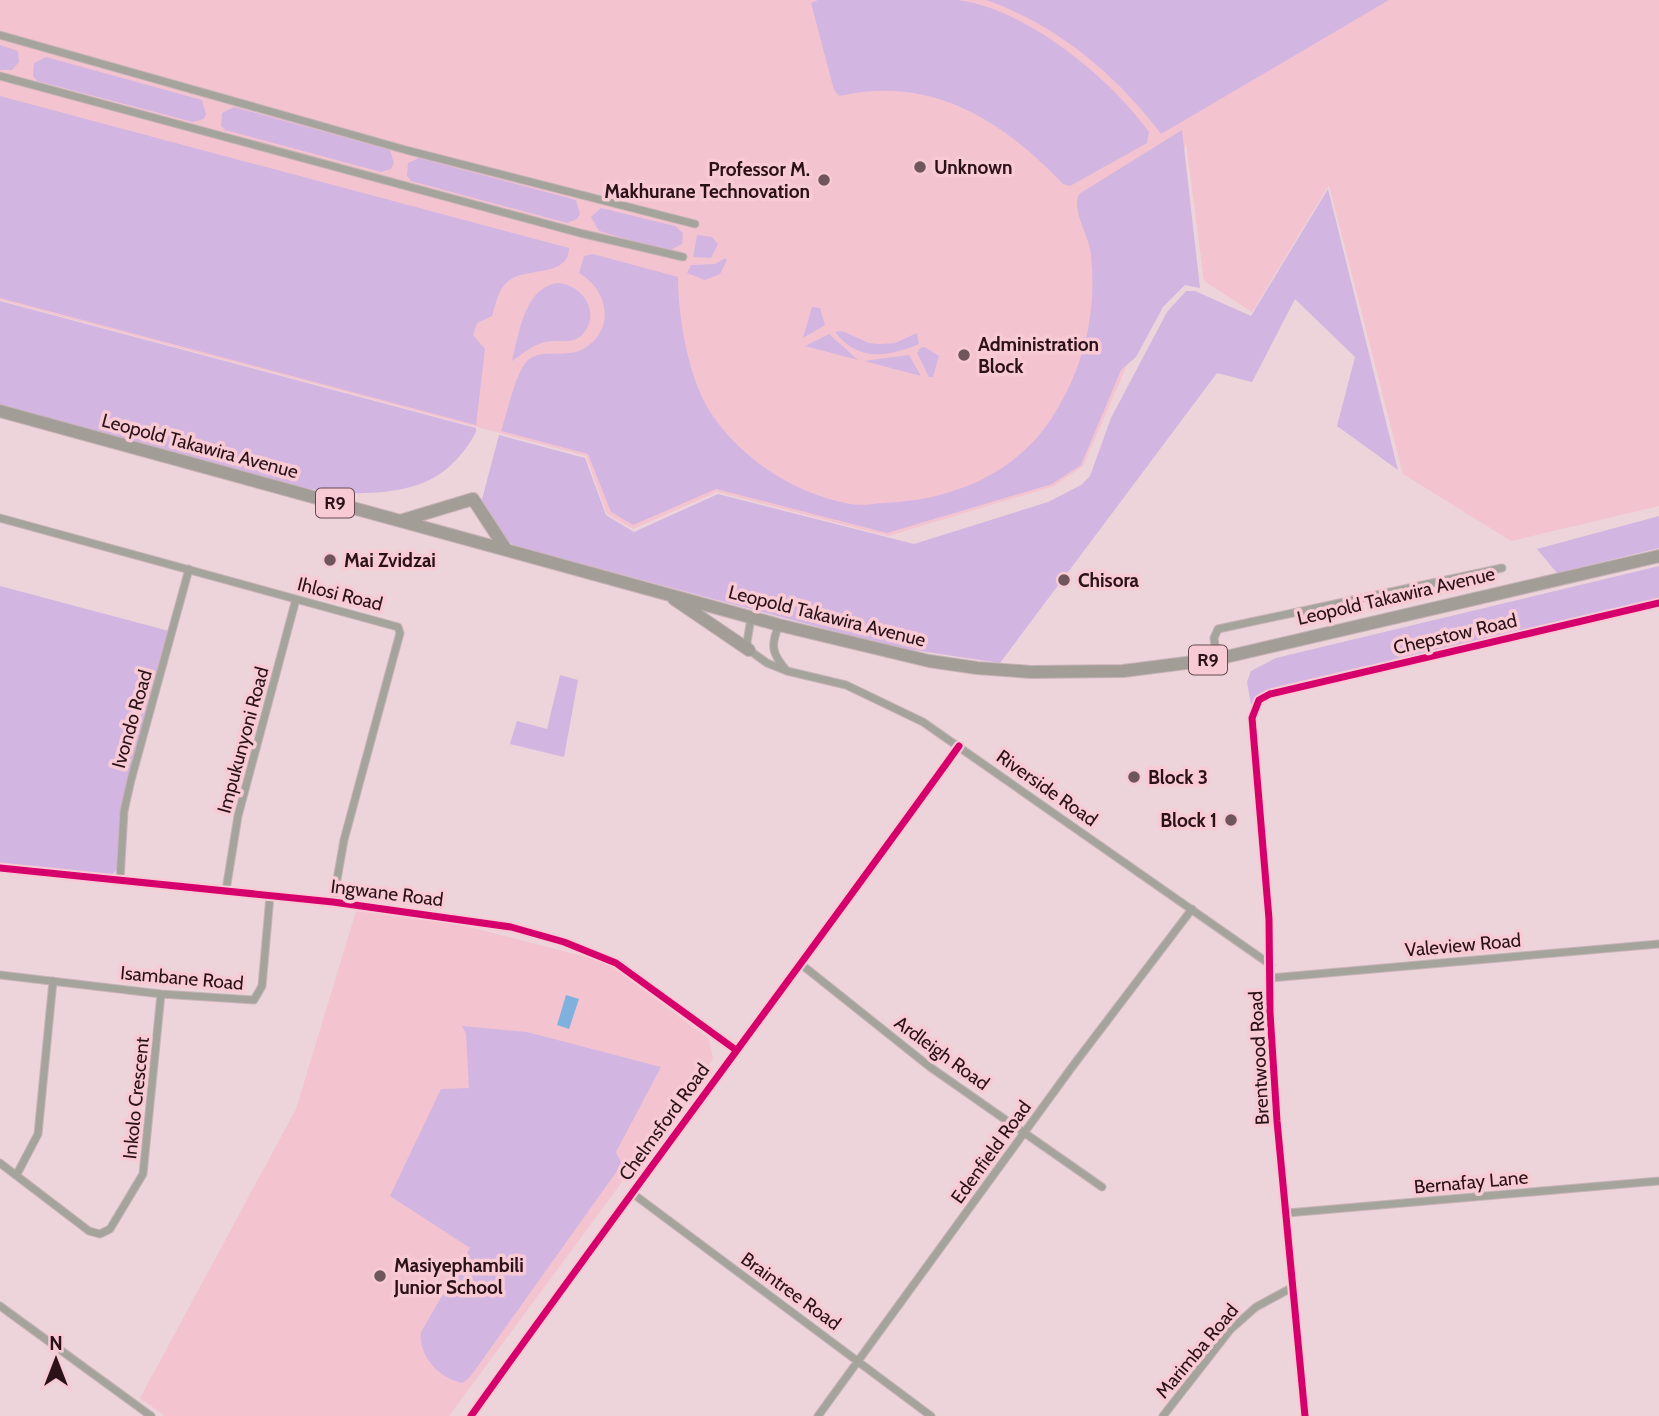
<svg xmlns="http://www.w3.org/2000/svg" width="1659" height="1416" font-family="Cabin,sans-serif">
  <style>
    .built { fill: #f3c4cf }
    .green { fill: #d3b5e2 }
    .water { fill: #80b1de }
    .lines { fill: none; stroke-linecap: round; stroke-linejoin: round }
    .minor-casing { stroke: #c8b3b8; stroke-width: 9 }
    .trunk-casing { stroke: #c8b3b8; stroke-width: 14 }
    .minor { stroke: #a4a49c; stroke-width: 7 }
    .trunk { stroke: #a29d96; stroke-width: 12 }
    .cycleway-casing { stroke: #f7cad4; stroke-width: 11 }
    .cycleway { stroke: #d6006c; stroke-width: 7 }
    .poi-dot { fill: #6f555c; stroke: #f7cad4; stroke-width: 2.5 }
    .labels { text-anchor: middle; dominant-baseline: central; stroke-width: 7; stroke-linejoin: round; paint-order: stroke }
    .shield { fill: #f7cad4; stroke: #684850; stroke-width: 2 }
    .shield-label { font-size: 18px; font-weight: bold; fill: #2b1118 }
    .poi-label { font-size: 19px; font-weight: bold; fill: #2b1118; stroke: #f7cad4; text-anchor: start }
    .street-label { font-size: 19px; fill: #2b1118; stroke: #f7cad4 }
  </style>
  <rect width="100%" height="100%" fill="#ecd4da"/>
  <path class="built" d="M0,0H1659V506L1511,541L1403,474L1329,185L1252,312L1204,281L1186,142L1145,324L1083,466L1054,486L888,536L717,492L633,529L607,514L586,456L0,300Z
    M356,911L462,925L606,962L709,1039L713,1059L449,1416H165L140,1398L296,1109Z"/>
  <path class="green" d="M818,0C863,0 913,0 958,0C1027,9 1110,78 1149,132L1147,143L1070,186L1063,184C1001,119 931,75 839,96L834,90L811,3Z
    M986,0H1389L1161,134C1118,76 1056,24 986,0Z
    M0,45L18,51L19,62L12,70H0Z
    M46,57L202,100L206,114L204,119L193,122L37,81L33,76L34,63Z
    M0,96L569,248C568,279 524,266 507,282C498,290 496,304 492,316L477,323L473,335L485,349L476,425L0,298Z
    M234,107L390,150L394,163L391,169L381,172L225,130L221,126L222,113Z
    M1182,130L1200,288L1185,285L1163,307L1136,357L1121,370L1081,465L1052,484L887,533L716,489L633,525L611,512L588,454L501,431C507,414 516,371 528,360C541,348 568,359 585,348C616,328 608,290 579,273L584,256L593,254L678,277C678,316 688,376 709,410C739,458 794,494 850,504C860,506 872,504 882,503C949,501 1016,475 1053,416C1084,367 1097,313 1091,255C1090,237 1071,211 1079,194Z
    M419,158L576,200L580,214L577,219L567,223L411,181L407,176L408,163Z
    M1328,189L1398,470L1337,426L1355,357L1295,299L1252,382L1217,373L1000,663L893,647L516,546L501,539L480,507L499,435L585,458L606,515L634,532L718,494L914,544L1048,502L1081,485L1090,476L1111,418L1167,312L1186,291H1195L1251,316Z
    M601,208L675,226L683,233L682,244L668,251L599,231L591,217Z
    M697,235L712,237L718,244L711,258L693,257Z
    M725,258L727,260L720,274L705,280L687,273L691,265L715,264Z
    M558,283C583,285 602,313 582,335C573,345 557,339 545,342C532,345 523,354 512,361C519,335 524,287 558,283Z
    M0,301L476,428V432C463,456 443,478 414,486C336,508 250,474 175,454C116,438 58,422 0,406Z
    M812,307L820,308L825,325L803,338Z
    M842,331L869,343L879,344L895,343L917,333L919,344C889,357 857,362 835,332Z
    M829,334L858,360L805,346Z
    M925,347L939,356L933,377H929L917,353L920,348Z
    M909,355L921,376L864,361Z
    M1659,516V548L1557,573L1537,549Z
    M1659,566V601L1267,691L1251,705L1247,682L1251,671L1276,658Z
    M0,586L169,631L129,778L119,867L112,875L0,865Z
    M560,675L578,680L564,757L510,744L517,721L547,729Z
    M462,1026L527,1032L661,1067L616,1152L622,1164L470,1377L462,1383C438,1378 418,1355 421,1332L470,1248L390,1196L441,1089L469,1088L466,1034Z"/>
  <path class="water" d="M566,995L579,999L569,1029L557,1025Z"/>
  <g class="lines">
    <defs>
      <path id="minor" d="M0,35L406,150L695,224
        M0,76L580,233L683,257
        M0,518L398,627L400,633L344,840L333,902
        M751,618L747,642L749,650L767,663L787,671L846,685L923,722L1271,965
        M779,625C770,646 772,654 787,671
        M1217,659L1214,638L1218,629L1502,568
        M0,868L333,902L511,927L564,942L616,963L736,1050
        M120,880L124,811L131,780L189,569
        M226,890L238,816L296,599
        M802,965L930,1067L1102,1187
        M0,975L161,994L254,1000L262,986L270,896
        M1270,978L1659,944
        M0,1163L89,1231L100,1234L110,1229L143,1174L161,994
        M17,1174L38,1134L53,981
        M632,1193L931,1416
        M1287,1213L1659,1181
        M0,1306L151,1416
        M471,1416C631,1191 798,970 959,746
        M818,1416L1072,1067L1192,909
        M1163,1416L1230,1330L1256,1307L1293,1287
        M1305,1416L1277,1121L1270,1013L1269,919L1252,718L1259,700L1270,694L1659,603"/>
      <path id="trunk" d="M0,411L779,625L929,661L977,668L1031,672L1123,671L1217,659L1659,556
        M403,520L473,499L505,548
        M674,599L749,650"/>
    </defs>
    <use href="#minor" class="minor-casing"/>
    <use href="#trunk" class="trunk-casing"/>
    <use href="#minor" class="minor"/>
    <use href="#trunk" class="trunk"/>
    <defs>
      <path id="cycleway" d="M0,868L333,902L511,927L564,942L616,963L736,1050
        M471,1416C631,1191 798,970 959,746
        M1305,1416L1277,1121L1270,1013L1269,919L1252,718L1259,700L1270,694L1659,603"/>
    </defs>
    <use href="#cycleway" class="cycleway-casing"/>
    <use href="#cycleway" class="cycleway"/>
  </g>
  <g class="poi-dot">
    <circle cx="920" cy="167" r="7"/>
    <circle cx="824" cy="180" r="7"/>
    <circle cx="964" cy="355" r="7"/>
    <circle cx="330" cy="560" r="7"/>
    <circle cx="1064" cy="580" r="7"/>
    <circle cx="1134" cy="777" r="7"/>
    <circle cx="1231" cy="820" r="7"/>
    <circle cx="380" cy="1276" r="7"/>
  </g>
  <g class="labels">
    <g class="shield">
      <rect x="316" y="488.5" width="38" height="29" rx="5"/>
      <rect x="1189" y="645.5" width="38" height="29" rx="5"/>
    </g>
    <g class="shield-label">
      <text x="335" y="503">R9</text>
      <text x="1208" y="660">R9</text>
    </g>
    <g class="poi-label">
      <text x="934" y="167">Unknown</text>
      <text x="810" y="169" text-anchor="end">Professor M.<tspan x="810" dy="22">Makhurane Technovation</tspan></text>
      <text x="978" y="344">Administration<tspan x="978" dy="22">Block</tspan></text>
      <text x="344" y="560">Mai Zvidzai</text>
      <text x="1078" y="580">Chisora</text>
      <text x="1148" y="777">Block 3</text>
      <text x="1217" y="820" text-anchor="end">Block 1</text>
      <text x="394" y="1265">Masiyephambili<tspan x="394" dy="22">Junior School</tspan></text>
    </g>
    <g class="street-label">
      <text transform="translate(200 446) rotate(15)">Leopold Takawira Avenue</text>
      <text transform="translate(340 594) rotate(14)">Ihlosi Road</text>
      <text transform="translate(1396 596) rotate(-13)">Leopold Takawira Avenue</text>
      <text transform="translate(827 616) rotate(14)">Leopold Takawira Avenue</text>
      <text transform="translate(1455 634) rotate(-13)">Chepstow Road</text>
      <text transform="translate(132 719) rotate(-74)">Ivondo Road</text>
      <text transform="translate(243 740) rotate(-75)">Impukunyoni Road</text>
      <text transform="translate(1047 788) rotate(35)">Riverside Road</text>
      <text transform="translate(387 893) rotate(7)">Ingwane Road</text>
      <text transform="translate(1463 945) rotate(-5)">Valeview Road</text>
      <text transform="translate(182 978) rotate(5)">Isambane Road</text>
      <text transform="translate(942 1053) rotate(36)">Ardleigh Road</text>
      <text transform="translate(1259 1058) rotate(-93)">Brentwood Road</text>
      <text transform="translate(136 1098) rotate(-84)">Inkolo Crescent</text>
      <text transform="translate(664 1122) rotate(-54)">Chelmsford Road</text>
      <text transform="translate(991 1152) rotate(-54)">Edenfield Road</text>
      <text transform="translate(1471 1182) rotate(-5)">Bernafay Lane</text>
      <text transform="translate(791 1291) rotate(36)">Braintree Road</text>
      <text transform="translate(1197 1351) rotate(-50)">Marimba Road</text>
    </g>
  </g>
  <g transform="translate(56 1360)" stroke="#f7cad4" stroke-width="5" paint-order="stroke">
  <path d="M0-5L12 26L0 18L-12 26Z" fill="#2b1118"/>
  <text y="-10" font-size="19" font-weight="bold" text-anchor="middle" fill="#2b1118">N</text>
  </g>
</svg>
